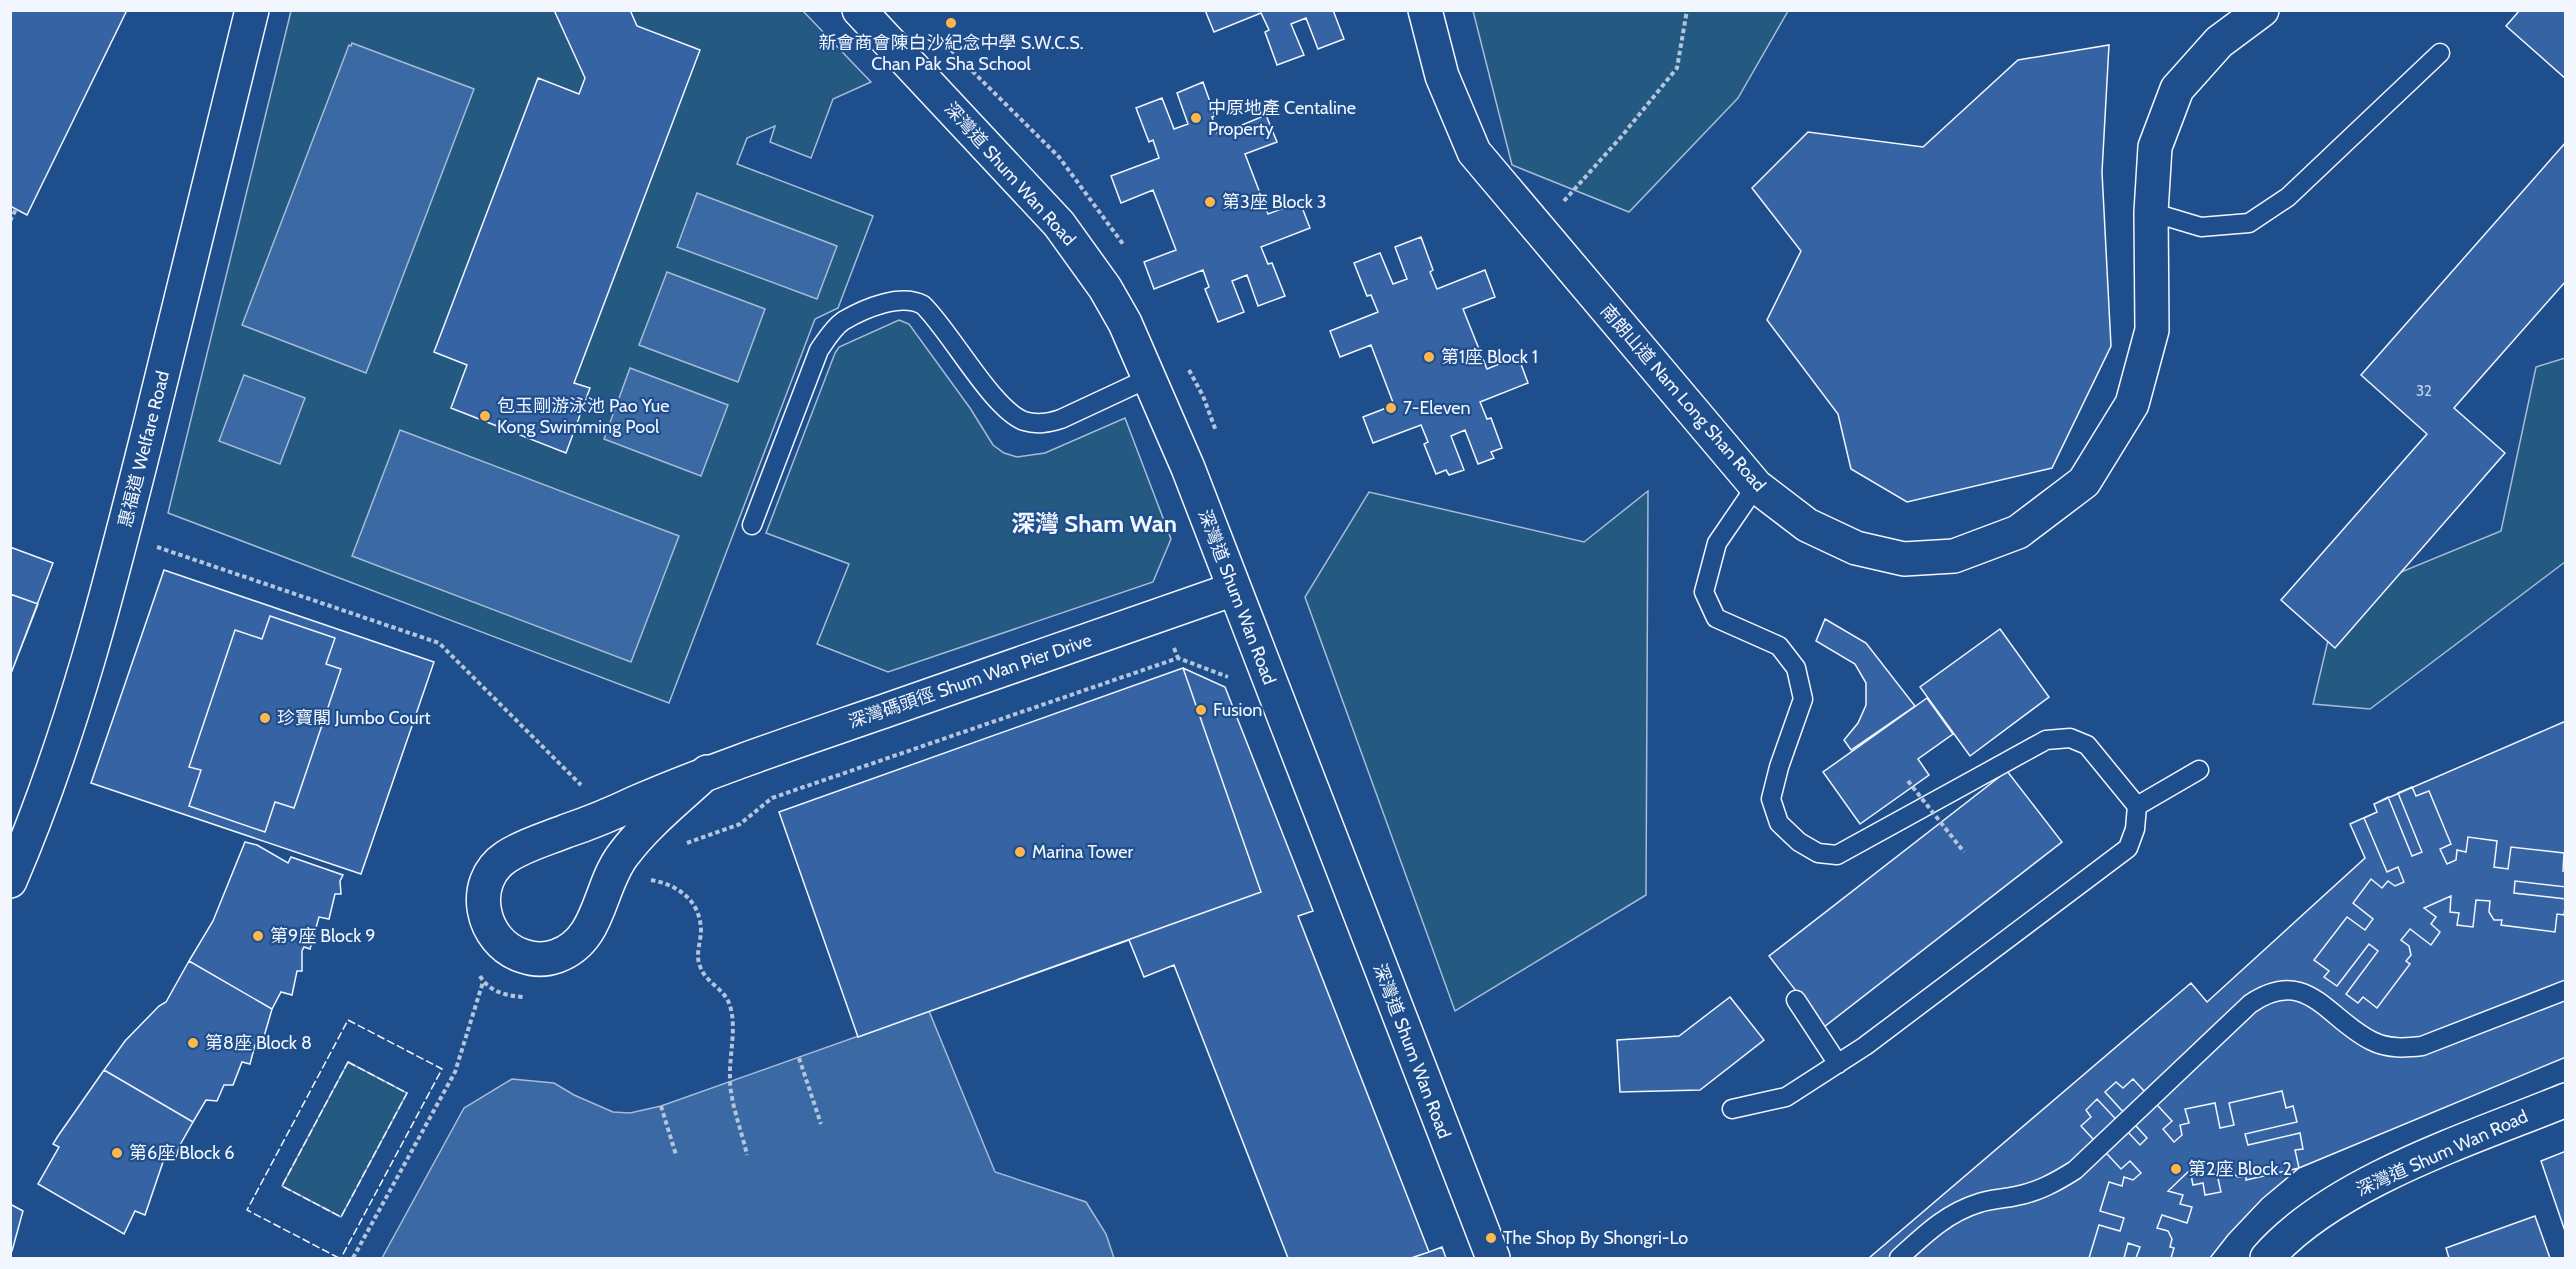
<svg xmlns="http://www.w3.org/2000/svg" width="2576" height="1269" font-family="Cabin,'Noto Sans TC',sans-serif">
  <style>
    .green { fill: #245a82; stroke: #a8bbd7; stroke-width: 1.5 }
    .water { fill: #3b69a3; stroke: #a8bbd7; stroke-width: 1.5 }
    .building { fill: #3563a3; stroke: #f2f6ff; stroke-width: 1.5 }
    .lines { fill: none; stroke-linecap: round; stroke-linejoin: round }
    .lane-casing { stroke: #f2f6ff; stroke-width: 21 }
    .street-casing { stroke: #f2f6ff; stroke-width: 36 }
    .secondary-casing { stroke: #f2f6ff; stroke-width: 36 }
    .path { stroke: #b3c4dc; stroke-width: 4; stroke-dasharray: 4.5 3; stroke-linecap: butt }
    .lane { stroke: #1f4e8c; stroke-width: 18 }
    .street { stroke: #1f4e8c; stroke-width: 33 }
    .secondary { stroke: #1f4e8c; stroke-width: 33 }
    .path-bridge { stroke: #b3c4dc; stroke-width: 4; stroke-dasharray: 4.5 3; stroke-linecap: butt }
    .fence { stroke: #f2f6ff; stroke-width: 1.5; stroke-dasharray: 8 3; stroke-linecap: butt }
    .poi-dot { fill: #ffb74d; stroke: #1f4e8c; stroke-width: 2 }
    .labels { text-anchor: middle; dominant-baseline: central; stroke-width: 4.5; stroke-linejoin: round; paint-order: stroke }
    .number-label { font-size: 15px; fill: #c3d1e8 }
    .poi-label { font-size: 18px; fill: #f2f6ff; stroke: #1f4e8c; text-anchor: start }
    .street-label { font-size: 18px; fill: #f2f6ff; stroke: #1f4e8c }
    .district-label { font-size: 24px; font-weight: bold; fill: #f2f6ff; stroke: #1f4e8c }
  </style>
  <rect width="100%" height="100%" fill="#1f4e8c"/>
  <path class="green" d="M291,11H803L871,82L833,99L811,158L770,142L775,126L747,138L737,164L873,216L838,308L815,319L669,703L168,513Z
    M1473,11V10L1788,11L1738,98L1629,212L1512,165Z
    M899,320L909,324L970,408L993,445L1004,453L1017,457L1045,453L1125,418L1171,539L1153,582L888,672L817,644L849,564L766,533L835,353L839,347Z
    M2565,358V562L2370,709L2313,704L2338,598L2501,531L2536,367Z
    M1648,491L1646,895L1455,1011L1305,597L1369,492L1584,542Z
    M348,1062L407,1093L341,1217L282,1186Z"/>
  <path class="water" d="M352,43L474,89L366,373L242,325L349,45L351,46Z
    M697,193L837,246L817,299L677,247Z
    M667,272L765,309L738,382L639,345Z
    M630,368L728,405L701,476L604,439Z
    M244,375L305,398L280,464L219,441Z
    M400,430L679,536L631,662L352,556Z
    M929,1011L995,1172L1086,1202L1106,1234L1114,1258H382L464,1108L512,1079L554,1083L574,1095L613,1112L630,1113L661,1106Z"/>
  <path class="building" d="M10,10H127L27,215L10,206Z
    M554,10H630L637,26L700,50L574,383L590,388L566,453L451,408L467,365L434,352L538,78L579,94L585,78Z
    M1205,10H1333L1344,39L1318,49L1306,18L1291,24L1304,55L1277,65L1265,32L1269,30L1261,13L1214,32Z
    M2520,10H2566V79L2506,26Z
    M2109,45L2102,172L2111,346L2052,468L1907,502L1851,469L1838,414L1767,320L1801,251L1752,188L1808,132L1923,147L2018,60Z
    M1203,82L1215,116L1212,117L1218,135L1266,115L1277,142L1245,154L1268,214L1300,202L1310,228L1261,247L1268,264L1272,263L1285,296L1258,306L1247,275L1232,281L1244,312L1218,322L1205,289L1209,287L1203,270L1154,289L1144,262L1176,250L1153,190L1121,203L1111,176L1159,158L1153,140L1149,142L1136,108L1162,98L1174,129L1188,124L1177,93Z
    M2566,142V281L2454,408L2505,453L2335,648L2281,600L2427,434L2361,375Z
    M1421,237L1433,270L1430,272L1437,289L1485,270L1495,297L1463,309L1487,369L1518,356L1528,383L1480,402L1487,419L1491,418L1502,448L1491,452L1494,458L1478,464L1465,430L1451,436L1464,470L1449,475L1446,470L1436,474L1424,444L1428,442L1421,425L1373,443L1363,417L1394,405L1371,345L1340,357L1330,331L1378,312L1371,295L1367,296L1354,263L1380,253L1393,284L1407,279L1395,247Z
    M10,547L53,563L10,676Z
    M164,570L434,662L361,874L91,783Z
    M10,594L38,604L10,676Z
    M270,616L335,638L326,664L341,669L294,808L275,802L265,832L189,806L201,770L189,767L235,630L262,639Z
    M1825,619L1866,643L1915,706L1851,750L1844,740L1858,723L1866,705V683L1855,664L1816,641Z
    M2000,629L2049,697L1970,756L1920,687Z
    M1183,668L1261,892L858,1037L779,812Z
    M1183,668L1225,687L1313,911L1298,916L1429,1252L1411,1258H1288L1174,965L1144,977L1129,940L858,1037L779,812Z
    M1927,698L1953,734L1918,759L1929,775L1860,824L1823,772Z
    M2566,721V1057L2299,1168L2262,1199L2228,1235L2210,1258H1869L2191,983L2207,1002L2365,858L2350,824L2377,812L2374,804Z
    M2007,771L2062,842L1824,1027L1769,956Z
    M2412,787L2416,796L2429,791L2451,844L2440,849L2447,864L2456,860L2457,850L2466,852L2468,837L2497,841L2494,867L2508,869L2511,847L2564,853L2563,871H2566V887L2515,881L2514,893L2566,899L2564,915L2557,914L2555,932L2501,925L2502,920H2494L2489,912L2490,901L2476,900L2473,927L2457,925L2459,913L2450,912L2451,896L2424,908L2436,917L2431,924L2440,932L2431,945L2410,929L2401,940L2409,946L2411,955L2406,961L2410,964L2377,1008L2363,997L2358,1003L2346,994L2378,951L2369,944L2337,986L2324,977L2329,971L2314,960L2347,917L2365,930L2373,919L2353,903L2371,879L2382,888L2388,881L2395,886L2404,882L2398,867L2387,872L2364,818L2377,812L2374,804L2388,797L2412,856L2422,852L2398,793Z
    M245,842L257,845L288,863L291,857L343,875L340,881L341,894H335L329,919L319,917L310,949L304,947L302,951V971H297L292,995L281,992L272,1009L189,961L213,921Z
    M189,961L272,1009L261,1047L255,1045L250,1064L242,1062L233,1085H224L217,1101L206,1100L193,1122L104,1070L125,1041L159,1006L166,1002Z
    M1730,997L1764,1040L1700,1090L1620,1092L1617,1040L1679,1036Z
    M104,1070L193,1122L180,1145L175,1160L166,1159L163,1162L145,1215L135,1211L124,1234L38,1184L59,1147L53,1144L58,1136Z
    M2133,1079L2172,1121L2163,1129L2174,1142L2182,1135L2180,1125L2189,1123L2185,1109L2215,1103L2220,1128L2234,1125L2229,1103L2282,1091L2286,1108L2293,1106L2297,1122L2245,1134L2248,1145L2300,1133L2303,1149L2295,1150L2299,1168L2246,1180V1176L2238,1177L2231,1172L2228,1162L2215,1165L2221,1192L2205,1195L2203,1183L2193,1185L2190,1170L2168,1191L2183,1195L2180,1204L2192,1207L2187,1223L2162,1215L2157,1228L2168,1231L2172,1239L2170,1247L2174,1248L2171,1258H2136L2140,1247L2128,1243L2124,1258H2089L2099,1225L2120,1231L2124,1218L2100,1211L2109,1182L2122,1186L2124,1177L2133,1180L2141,1173L2130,1161L2121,1169L2081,1126L2091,1117L2086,1110L2097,1099L2140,1145L2147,1138L2105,1092L2116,1082L2123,1088Z
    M2566,1151V1234L2541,1161Z
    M10,1204L23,1211L12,1251H10Z
    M2535,1216L2550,1258H2449L2446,1248Z
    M1442,1247L1446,1258H1411L1429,1252Z"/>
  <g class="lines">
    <defs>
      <path id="lane" d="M2151,212L2201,227L2249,223L2288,197L2440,53
        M752,525L819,350C826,340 833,328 843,321C865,308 901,293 923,305C951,332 992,409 1024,421C1037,425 1048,423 1061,419L1151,377
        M2137,806L2199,770
        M1796,1000L1838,1064
        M1732,1109L1786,1097L1865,1046L2128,848L2135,829L2137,806L2087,745L2070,738L2046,740L1837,855L1818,853L1799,842L1779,823L1771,799L1779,767L1803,699L1796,668L1779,646L1716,618L1704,592L1717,543L1756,486
        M1899,1258C1923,1236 1946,1213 1979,1203C1991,1199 2003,1199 2016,1196C2038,1192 2056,1182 2075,1170L2250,1004C2307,965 2327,1019 2372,1041C2388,1049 2405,1048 2422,1046L2566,990"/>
      <path id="street" d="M1425,10L1442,76L1474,152L1756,486L1807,525L1856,548L1904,559L1954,556L2018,532L2084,482L2132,404L2152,330L2151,212L2155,147L2177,89L2219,42L2262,10
        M707,772C679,798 646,824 623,855C598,888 601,940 557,956C546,960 534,960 523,956C481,943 468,882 506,857C524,845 546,839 566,831C590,823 614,813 637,802C721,766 807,738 893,708C1006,669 1120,629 1234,589
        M10,881C74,732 112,577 151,421C184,284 218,147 252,10
        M2267,1258C2333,1182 2473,1138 2566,1100"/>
      <path id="secondary" d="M859,10L1059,224L1105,288L1125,323L1188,468L1493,1258"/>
    </defs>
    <use href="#lane" class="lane-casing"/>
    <use href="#street" class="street-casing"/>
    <use href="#secondary" class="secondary-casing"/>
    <path class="path" d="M951,50L1059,157L1123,244
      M1564,201L1621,137L1677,68L1687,10
      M10,221L16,209
      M1189,370L1203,396L1216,431
      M157,547L439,643L581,785
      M1174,648L1178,658
      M687,843L740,824L772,798L1178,658L1228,677
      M651,880C678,885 700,900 701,930C701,942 695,954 700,966C705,983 725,988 730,1006C737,1028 729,1055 730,1079C730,1102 742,1132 747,1155
      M480,976C489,992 507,996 524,997
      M799,1058L821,1124
      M661,1106L676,1155
      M353,1258L455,1072L483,982"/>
    <use href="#lane" class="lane"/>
    <use href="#street" class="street"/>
    <use href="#secondary" class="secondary"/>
    <path class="path-bridge" d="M1908,781L1964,852"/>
    <path class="fence" d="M348,1062L407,1093L341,1217L282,1186Z
      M339,1258L247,1210L348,1020L442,1069L341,1258"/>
  </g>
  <g class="poi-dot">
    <circle cx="951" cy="23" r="6"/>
    <circle cx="1196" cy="118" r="6"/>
    <circle cx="1210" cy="202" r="6"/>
    <circle cx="1429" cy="357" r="6"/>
    <circle cx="1391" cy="408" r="6"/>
    <circle cx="485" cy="416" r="6"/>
    <circle cx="1201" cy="710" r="6"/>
    <circle cx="265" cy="718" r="6"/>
    <circle cx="1020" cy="852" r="6"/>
    <circle cx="258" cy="936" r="6"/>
    <circle cx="193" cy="1043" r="6"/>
    <circle cx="117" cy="1153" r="6"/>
    <circle cx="2176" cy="1169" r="6"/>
    <circle cx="1491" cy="1238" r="6"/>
  </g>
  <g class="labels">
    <g class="number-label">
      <text x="2424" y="391">32</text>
    </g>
    <g class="poi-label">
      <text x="951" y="43" text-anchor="middle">新會商會陳白沙紀念中學 S.W.C.S.<tspan x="951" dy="21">Chan Pak Sha School</tspan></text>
      <text x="1208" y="108">中原地產 Centaline<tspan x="1208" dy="21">Property</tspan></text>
      <text x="1222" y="202">第3座 Block 3</text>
      <text x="1441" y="357">第1座 Block 1</text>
      <text x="497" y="406">包玉剛游泳池 Pao Yue<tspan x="497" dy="21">Kong Swimming Pool</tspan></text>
      <text x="1403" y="408">7-Eleven</text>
      <text x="1213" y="710">Fusion</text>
      <text x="277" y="718">珍寶閣 Jumbo Court</text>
      <text x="1032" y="852">Marina Tower</text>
      <text x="270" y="936">第9座 Block 9</text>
      <text x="205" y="1043">第8座 Block 8</text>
      <text x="129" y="1153">第6座 Block 6</text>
      <text x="2188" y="1169">第2座 Block 2</text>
      <text x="1503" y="1238">The Shop By Shongri-Lo</text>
    </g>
    <g class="street-label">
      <text transform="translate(1010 174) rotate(48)">深灣道 Shum Wan Road</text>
      <text transform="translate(1683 398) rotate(49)">南朗山道 Nam Long Shan Road</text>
      <text transform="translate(144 449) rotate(-76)">惠福道 Welfare Road</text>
      <text transform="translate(1237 597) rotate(69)">深灣道 Shum Wan Road</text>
      <text transform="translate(970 681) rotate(-19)">深灣碼頭徑 Shum Wan Pier Drive</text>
      <text transform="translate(1412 1051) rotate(69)">深灣道 Shum Wan Road</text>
      <text transform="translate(2442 1153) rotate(-24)">深灣道 Shum Wan Road</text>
    </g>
    <g class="district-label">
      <text x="1094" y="523">深灣 Sham Wan</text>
    </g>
  </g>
  <rect width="2576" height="1269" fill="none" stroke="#f2f6ff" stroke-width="24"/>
</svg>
